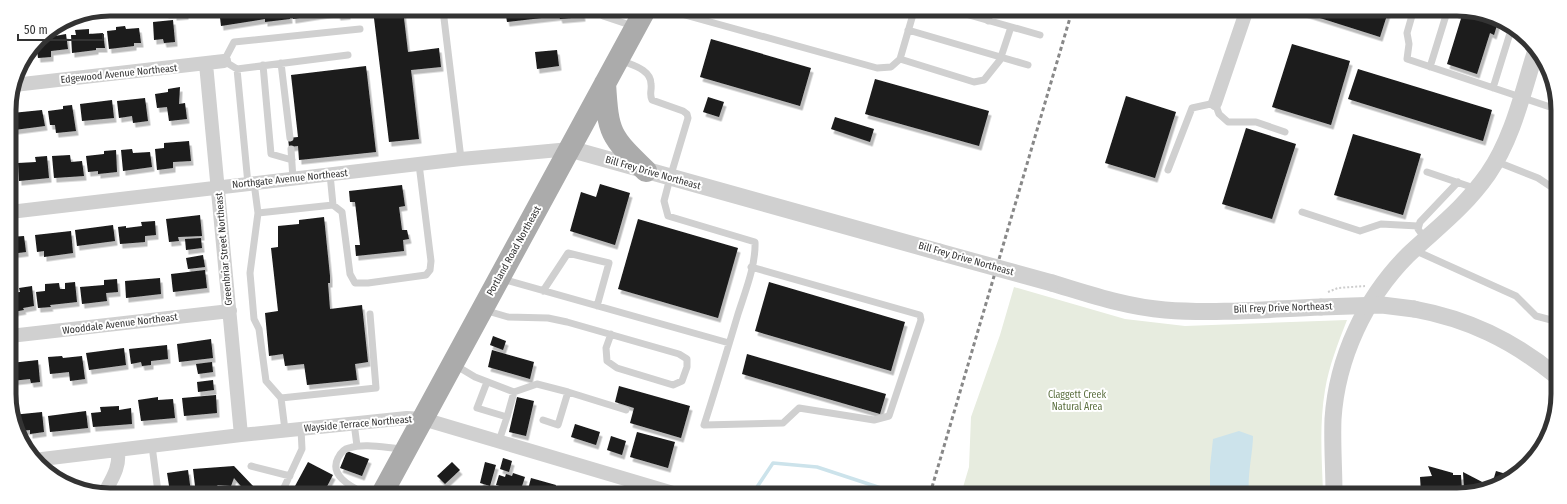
<svg xmlns="http://www.w3.org/2000/svg" width="1567" height="504" font-family="'Fira Sans Condensed',sans-serif">
  <style>
    .green { fill: #e7ecdf }
    .water { fill: #cce3eb }
    .lines { fill: none; stroke-linecap: round; stroke-linejoin: round }
    .stream { stroke: #cce3eb; stroke-width: 3.5 }
    .building { fill: #1a1a1a; filter: url(#shadow) }
    .path { stroke: #cdcdcd; stroke-width: 2; stroke-dasharray: 2 2; stroke-linecap: butt }
    .service { stroke: #d0d0d0; stroke-width: 7 }
    .minor { stroke: #d0d0d0; stroke-width: 14 }
    .tertiary { stroke: #d0d0d0; stroke-width: 17 }
    .primary { stroke: #ababab; stroke-width: 22 }
    .rail { stroke: #888; stroke-width: 3; stroke-dasharray: 4 3; stroke-linecap: butt }
    .tertiary-bridge { stroke: #d0d0d0; stroke-width: 17 }
    .labels { text-anchor: middle; dominant-baseline: central; stroke-width: 4; stroke-linejoin: round; paint-order: stroke }
    .street-label { font-size: 10px; fill: #333; stroke: #fff }
    .park-label { font-size: 10px; fill: #5b6f3f; stroke: #fff }
    .rim { fill: none; stroke: #333; stroke-width: 5 }
  </style>
  <defs>
    <filter id="shadow"><feDropShadow dx="2.5" dy="4.5" stdDeviation="0" flood-color="#0004"/></filter>
  </defs>
  <rect width="100%" height="100%" fill="#fff"/>
  <path class="green" d="M1014,287L1125,319L1185,326L1347,320C1338,343 1329,366 1325,390C1319,425 1322,460 1323,494H961L969,467L971,417L1000,335Z"/>
  <path class="water" d="M1239,431L1253,436C1253,452 1246,482 1250,494H1210V467L1213,439Z"/>
  <g class="lines">
    <path class="stream" d="M753,493L773,463L817,467L896,493"/>
  </g>
  <path class="building" d="M165,9H186V15L174,16V14H166Z
    M219,9H289L290,19L265,22V19L221,26Z
    M292,9L351,10V11H348V15L338,16L337,12L293,19Z
    M373,10H403L408,52L439,48L441,67L411,70L419,139L389,142Z
    M505,10H582L583,17L560,19L559,16L507,22Z
    M1301,12H1388L1380,37Z
    M1463,12L1483,13L1498,22L1494,35L1490,33L1477,74L1447,64Z
    M173,20L175,42L164,43L163,39L154,40L153,22Z
    M125,26L126,29L139,28L141,43H134V46L109,49L107,31L116,30V27Z
    M89,29V34L103,33L105,48H96V50L72,53L71,35H76L75,30Z
    M66,34L68,49L51,51V57L38,58L36,43L39,39Z
    M711,39L811,68L800,106L700,77Z
    M1292,44L1350,61L1331,125L1272,107Z
    M557,50L559,66L537,69L535,52Z
    M366,66L376,152L299,160L298,146L289,147L288,138L298,137L291,75Z
    M1358,69L1492,110L1483,141L1348,99Z
    M875,79L989,111L979,146L865,114Z
    M180,87L179,104L185,103L187,119L169,121L167,107L157,108L155,94L168,92V89Z
    M1126,96L1176,112L1155,178L1105,163Z
    M708,97L724,102L719,117L703,112Z
    M145,98L148,121L133,123L132,116L119,118L117,101Z
    M112,100L114,118L82,121L80,104Z
    M72,105L76,131L56,133L55,125H50L48,111L63,109V106Z
    M42,110L45,126L14,130L12,113Z
    M835,117L874,129L870,142L831,129Z
    M1246,128L1296,144L1272,219L1222,204Z
    M1353,134L1421,154L1403,215L1334,195Z
    M189,141L191,161L173,162V168L157,170L155,149L164,148V143Z
    M132,149L133,153L150,152L152,167L123,171L121,150Z
    M116,150L117,172L98,174V171L88,172L86,156L104,154V151Z
    M70,155L71,162L82,161L84,176L54,178L52,156Z
    M47,156L49,178L19,181L18,163L36,162L35,157Z
    M10,163H12L15,184H10Z
    M600,184L630,193L615,245L570,231L581,192L596,197Z
    M402,185L405,206L399,207L402,230H407L409,239L403,240L404,251L356,256L355,245H360L355,202H350L349,191Z
    M200,215L202,236L178,237L179,241L169,242L166,219Z
    M324,217L330,276V283H328L330,309L362,305L368,362L355,364L357,380L307,385L304,364L285,366L283,354L269,356L265,313L278,311L271,248L278,247V226L299,224V220Z
    M638,219L738,248L718,318L618,289Z
    M155,221L156,235L145,236V242L120,244L118,227L126,226V228L142,226L141,222Z
    M113,225L115,241L77,246L75,230Z
    M71,231L73,253L44,257V251L37,252L35,235Z
    M24,236L26,252L10,254V237Z
    M201,238L202,248L186,250L185,239Z
    M203,255L205,267L188,269L186,258Z
    M205,270L207,288L173,292L171,274Z
    M160,278L161,294L126,298L125,281Z
    M117,279L118,292L106,293L107,301L82,304L80,287L104,285V280Z
    M75,282L77,302L50,305L51,307L38,308L36,292L45,291V284L59,283L60,289H65V283Z
    M769,282L905,322L891,371L755,331Z
    M32,286L34,306L23,308L24,310L13,312V309H10V293L20,292L19,288Z
    M493,336L506,341L503,350L490,345Z
    M211,339L213,358L179,362L177,344Z
    M167,345L168,359L151,361V365L142,366L141,362L131,364L129,349Z
    M124,348L126,365L89,370L86,353Z
    M492,350L534,362L530,379L488,367Z
    M747,354L886,394L880,414L742,374Z
    M62,356L63,358L82,356L85,379L70,381L69,372L50,374L48,357Z
    M38,360L40,382L31,383L30,379L11,381V363Z
    M212,362L213,372L198,374L196,364Z
    M213,380L214,390L198,392L197,382Z
    M619,386L690,406L681,438L630,423L634,408L615,402Z
    M216,395L217,413L184,416L182,398Z
    M158,397V400L173,399L175,418L141,421L138,400Z
    M517,397L534,401L526,436L509,432Z
    M119,406V410L131,408L132,424L93,427L91,413L101,412L100,407Z
    M86,411L88,428L50,432L48,416Z
    M42,412L44,432L30,434V430L20,431L12,415Z
    M575,424L600,432L596,445L571,437Z
    M637,432L675,442L668,468L630,457Z
    M611,436L626,441L622,455L607,450Z
    M347,451L369,459L362,476L340,468Z
    M503,458L512,461L509,472L500,469Z
    M308,462L333,475L324,492H306L295,486Z
    M452,462L460,470L445,484L437,476Z
    M485,462L496,465L490,486L480,483Z
    M234,466L254,487L267,492H246L234,478L231,486L218,485L214,488L203,489L195,486L193,469Z
    M1428,466L1453,473V475H1461L1462,491H1464L1463,472L1488,485L1463,495H1415L1421,493L1420,477L1432,476Z
    M188,470L191,492H170L167,473Z
    M1496,471L1513,476L1492,484Z
    M513,473L525,477L520,492L496,485L499,475L505,477L506,474L512,476Z
    M531,478L556,485L554,493H527Z"/>
  <g class="lines">
    <path class="path" d="M1328,292L1338,288L1365,286"/>
    <path class="service" d="M443,10L461,159
      M602,10L603,16L633,26
      M667,10L877,68L891,67L900,59L914,11
      M955,11L1040,35
      M1413,12L1407,33L1409,44L1407,59L1556,109
      M988,21L991,11
      M908,30L1028,65
      M348,55L237,69L224,61L234,42L360,29
      M900,59L974,82L984,80L1000,60L1011,27
      M620,60C631,65 651,69 651,84C652,90 649,94 652,100L683,111L687,114L688,118L670,178L664,201L668,216L755,242C756,265 745,292 738,314C727,351 716,388 704,425L783,423L799,408L874,420L889,416L921,320L920,315L751,267
      M281,63L290,138
      M263,65L271,154L292,160
      M1430,67L1447,12
      M237,69L248,184
      M1493,88L1511,30
      M291,149L293,179
      M1495,161L1538,178L1556,190
      M1168,170L1192,108L1215,103L1219,114L1228,122H1256L1285,132
      M1427,172L1477,189
      M254,183L258,213L250,273L254,319L259,329L266,381L281,398
      M333,205L342,212L350,274L355,283H368L426,275L430,270L431,261L419,164
      M1302,212L1360,231L1381,224L1418,226
      M258,213L333,205L330,174
      M1426,240L1418,229L1420,222L1458,182
      M1414,250L1516,296L1536,316L1555,321
      M502,279L729,343
      M543,291L568,253L609,263L597,306
      M484,310L508,317L548,318L567,322L679,354L687,359V367L682,381L673,385L617,368L607,361L606,348L611,334
      M455,365L475,377L514,392L537,384L568,392L626,410
      M487,382L477,408L507,417L514,392
      M543,420L558,425L568,392
      M354,423L357,446
      M285,430L281,398L376,388L370,314
      M499,441L507,417
      M152,446L158,492
      M251,466L290,476
      M282,492L302,449L301,429
      M362,492C350,486 329,475 338,458C340,454 344,449 349,448C365,443 386,448 403,449"/>
    <path class="minor" d="M206,64L241,435
      M14,85L224,61
      M1215,103L1246,12
      M10,212L461,159L570,149
      M10,336L230,311
      M34,460L241,435L407,418L423,419L673,493
      M105,492C113,477 120,467 118,450"/>
    <path class="tertiary" d="M570,149L939,252
      M1052,283C1089,294 1126,307 1165,310C1217,314 1270,309 1321,307
      M1414,309C1468,319 1512,340 1555,375
      M1334,494C1334,469 1332,444 1333,419C1337,358 1365,298 1408,255C1438,227 1464,208 1488,174C1513,138 1523,91 1536,50"/>
    <path class="primary" d="M605,83C608,134 610,136 646,171
      M383,492L645,10"/>
    <path class="rail" d="M930,494L1072,11"/>
    <path class="tertiary-bridge" d="M939,252L1052,283
      M1321,307L1382,305L1414,309"/>
  </g>
  <g class="labels">
    <g class="street-label">
      <text transform="translate(119 74) rotate(-6)">Edgewood Avenue Northeast</text>
      <text transform="translate(653 173) rotate(16)">Bill Frey Drive Northeast</text>
      <text transform="translate(290 179) rotate(-6)">Northgate Avenue Northeast</text>
      <text transform="translate(224 249) rotate(-95)">Greenbriar Street Northeast</text>
      <text transform="translate(514 251) rotate(-61)">Portland Road Northeast</text>
      <text transform="translate(966 259) rotate(16)">Bill Frey Drive Northeast</text>
      <text transform="translate(1283 308) rotate(-2)">Bill Frey Drive Northeast</text>
      <text transform="translate(120 324) rotate(-7)">Wooddale Avenue Northeast</text>
      <text transform="translate(358 424) rotate(-5)">Wayside Terrace Northeast</text>
    </g>
    <g class="park-label">
      <text x="1077" y="395">Claggett Creek<tspan x="1077" dy="12">Natural Area</tspan></text>
    </g>
  </g>
  <path d="M0 0H1567V504H0ZM110 16H1457A94 94 0 0 1 1551 110V394A94 94 0 0 1 1457 488H110A94 94 0 0 1 16 394V110A94 94 0 0 1 110 16Z" fill="#fff" fill-rule="evenodd"/>
  <path class="rim" d="M110 16H1457A94 94 0 0 1 1551 110V394A94 94 0 0 1 1457 488H110A94 94 0 0 1 16 394V110A94 94 0 0 1 110 16Z"/>
  <path d="M18 34v6h85v-6" fill="none" stroke="#333333" stroke-width="2"/>
  <text x="24" y="34" font-size="12" fill="#333333" stroke="#ffffff" stroke-width="3" paint-order="stroke">50 m</text>
</svg>
